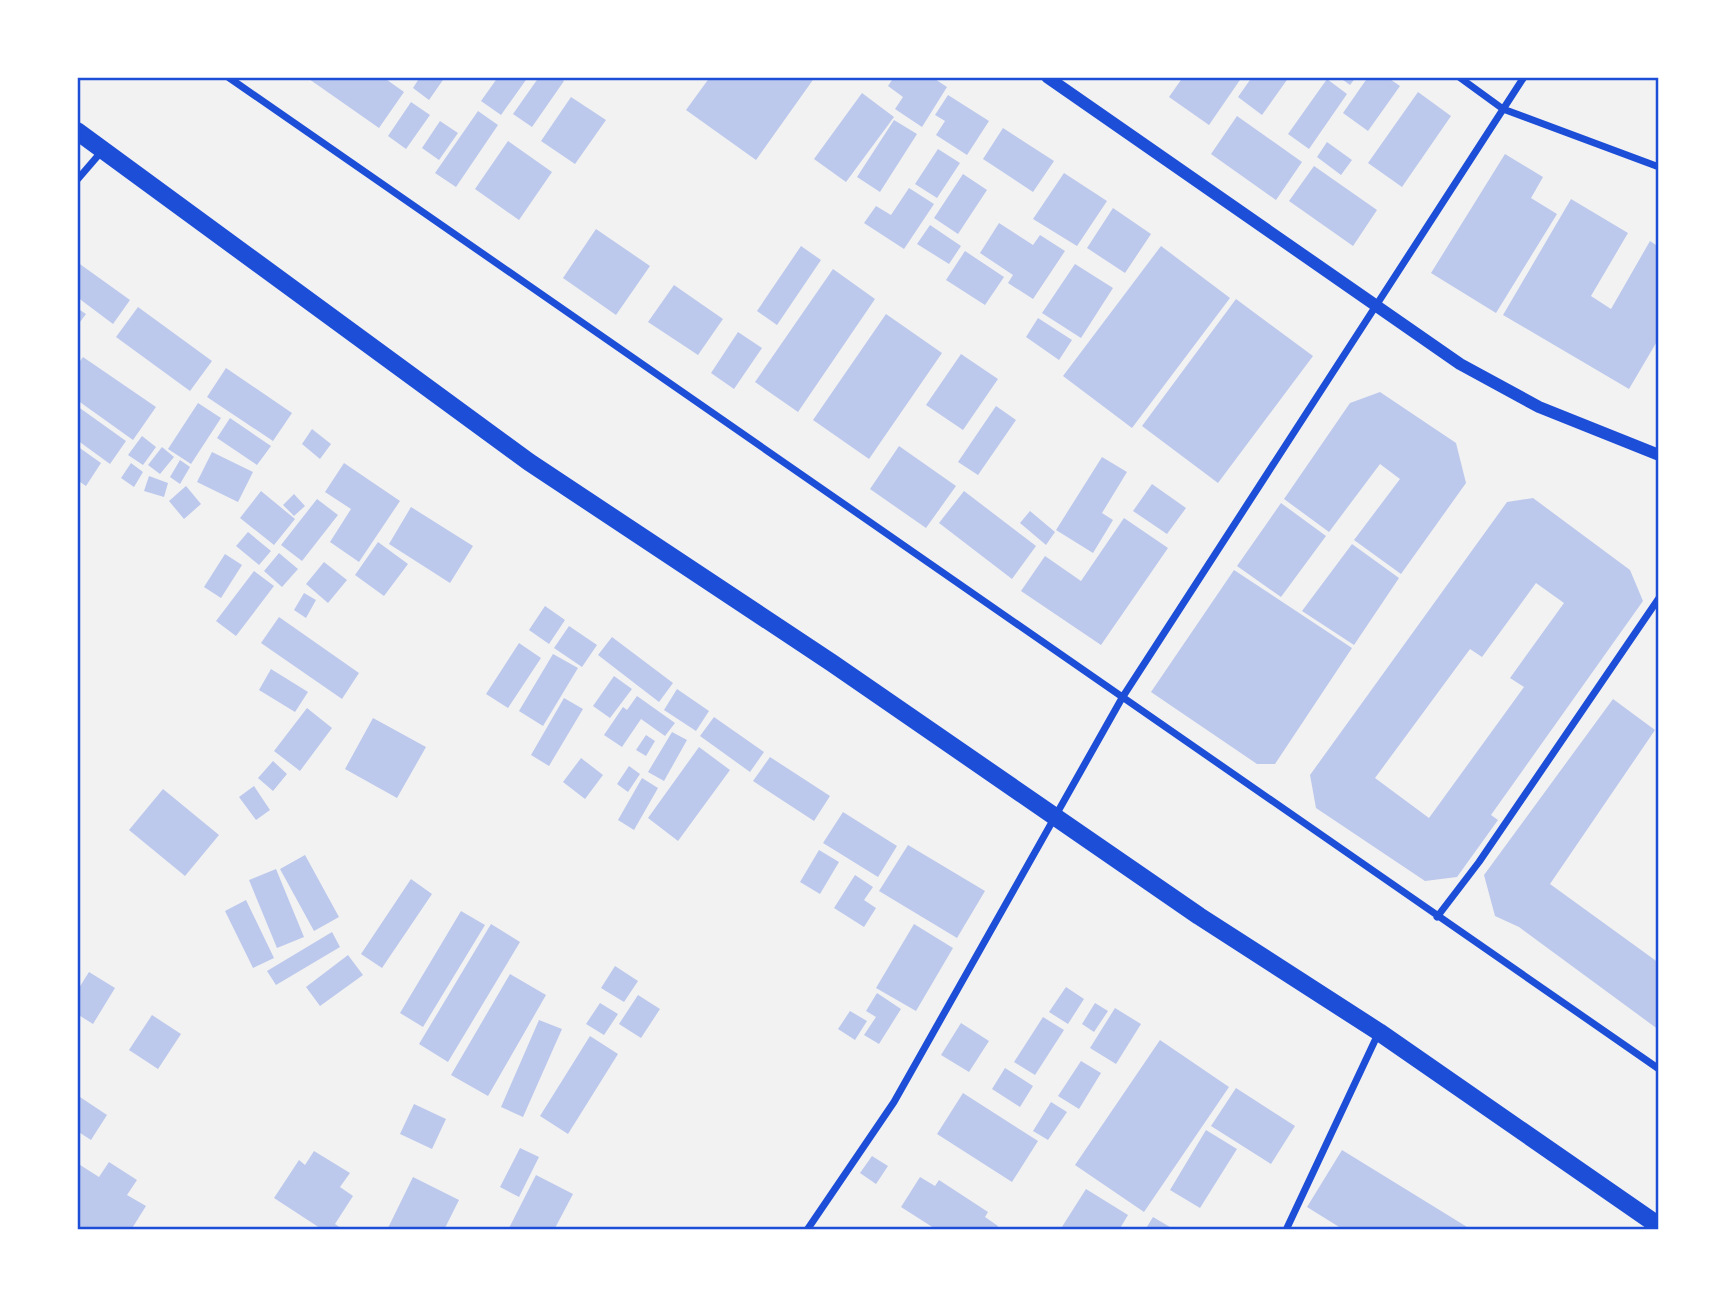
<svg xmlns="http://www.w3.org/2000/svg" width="1736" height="1307" font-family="Rubik,sans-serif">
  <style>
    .building { fill: #bdc9ec; fill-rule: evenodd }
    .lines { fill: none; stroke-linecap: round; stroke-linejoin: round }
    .minor { stroke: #1d4ed8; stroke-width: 7 }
    .tertiary { stroke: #1d4ed8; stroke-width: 12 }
    .primary { stroke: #1d4ed8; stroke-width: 18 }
    .neatline { fill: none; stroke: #1d4ed8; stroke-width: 2.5 }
  </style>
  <rect width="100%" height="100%" fill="#f2f2f2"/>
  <path class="building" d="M310,77H383L404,92L379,128L309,79Z
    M420,77H445L429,100L413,88Z
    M498,77H528L501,115L481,101Z
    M539,77H559L564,81L532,127L513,114Z
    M710,77H815L756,160L686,110Z
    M894,77H932L947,87L922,127L895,109L903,97L888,86Z
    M1183,77H1242L1209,125L1169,97Z
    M1252,77H1289L1262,115L1238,97Z
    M1339,77H1356L1350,85Z
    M1368,77H1387L1400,86L1368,131L1343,113Z
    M1327,79L1347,94L1309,149L1288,134Z
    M1418,92L1451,116L1402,187L1368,163Z
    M862,93L894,117L846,182L814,159Z
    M948,95L989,121L967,155L936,135L945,121L935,115Z
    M571,97L606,120L575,164L541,141Z
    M411,102L430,115L406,149L388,136Z
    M478,111L498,125L456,187L435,173Z
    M1237,116L1302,162L1276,200L1211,154Z
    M894,120L917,134L880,192L857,177Z
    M440,121L458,133L439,160L422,148Z
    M1003,128L1054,161L1033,192L983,159Z
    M508,141L552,172L519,220L475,189Z
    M1327,142L1352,160L1341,175L1317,157Z
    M938,149L960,163L937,198L915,184Z
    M1505,154L1543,177L1531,198L1557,214L1496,313L1431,273Z
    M1314,166L1377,210L1353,246L1289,201Z
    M1064,173L1107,201L1077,246L1033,219Z
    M963,174L987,190L958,234L934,218Z
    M909,188L934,204L904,249L864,223L876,206L891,215Z
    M1571,199L1628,233L1591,296L1611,309L1650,241L1659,247V338L1629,389L1503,315Z
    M1113,208L1151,234L1125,273L1087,248Z
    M999,223L1033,245L1040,235L1065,251L1033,299L1008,283L1013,275L980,253Z
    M930,225L961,246L949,264L917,244Z
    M596,229L650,266L616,315L563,278Z
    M801,246L821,260L777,325L757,311Z
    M1161,246L1230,298L1132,428L1063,376Z
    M965,251L1004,277L985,305L946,280Z
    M77,262L130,300L113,324L77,297Z
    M1075,264L1113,288L1081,338L1042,313Z
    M833,269L875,299L798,412L755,382Z
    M674,285L723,319L698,355L648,322Z
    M1236,299L1313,356L1218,483L1142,426Z
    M138,307L212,361L190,391L116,337Z
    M77,308L86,314L77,326Z
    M886,314L942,353L869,459L813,420Z
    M1038,318L1072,340L1059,360L1026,337Z
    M738,332L762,348L734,389L711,373Z
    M961,354L998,379L963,430L926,405Z
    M83,357L156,407L133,440L77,400V365Z
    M226,368L292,413L273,441L207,397Z
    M1380,392L1456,443L1466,483L1401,574L1354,540L1400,479L1380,464L1329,532L1284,499L1350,403Z
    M198,403L221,418L191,464L168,449Z
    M77,406L126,441L110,464L77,440Z
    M996,406L1016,420L978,475L958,462Z
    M230,418L271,446L257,465L217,438Z
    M312,429L331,444L320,459L302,444Z
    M142,436L156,447L143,465L128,455Z
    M77,446L101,463L86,486L77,480Z
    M899,446L956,486L926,528L870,489Z
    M162,447L174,457L160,474L148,465Z
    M212,452L253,472L238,502L197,482Z
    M1102,457L1127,472L1102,513L1113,520L1093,553L1056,530Z
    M180,460L190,467L180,484L170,477Z
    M131,463L143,472L134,487L121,478Z
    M344,463L400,501L359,562L330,542L351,509L325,492Z
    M149,476L168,483L164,497L144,491Z
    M1152,484L1186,508L1167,534L1133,511Z
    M186,486L201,504L184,519L169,501Z
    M261,491L295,519L274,545L240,518Z
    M964,491L1036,546L1012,579L939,523Z
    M294,494L305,506L294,516L283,505Z
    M1533,498L1630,570L1643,601L1491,815L1498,820L1457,877L1425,881L1316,808L1310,775L1507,502ZM1536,583L1564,603L1510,678L1524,687L1429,818L1375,778L1470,649L1482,657Z
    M317,499L338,515L302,561L281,545Z
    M1281,503L1326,536L1281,597L1237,566Z
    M411,507L473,546L450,583L389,544Z
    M1030,511L1055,532L1046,545L1020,523Z
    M1124,518L1168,548L1101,645L1021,591L1045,556L1081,581Z
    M248,532L271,551L259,565L236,546Z
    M378,542L408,564L384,596L355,575Z
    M1352,544L1399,578L1354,645L1302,611Z
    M279,553L298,569L282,587L264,571Z
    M225,554L242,565L221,598L204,587Z
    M324,562L347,580L328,603L306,584Z
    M1234,570L1352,648L1275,764H1257L1151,692Z
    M254,571L274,586L236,636L216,621Z
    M304,593L316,600L306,618L294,610Z
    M545,606L565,620L549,644L529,630Z
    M279,617L359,673L342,699L261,643Z
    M569,626L597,645L582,667L554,648Z
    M612,637L673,683L659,702L598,655Z
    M519,643L541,658L508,708L486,694Z
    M553,654L578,668L543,726L519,711Z
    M271,669L308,692L295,712L259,690Z
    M614,676L632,689L610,718L593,706Z
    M677,689L709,711L696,731L664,710Z
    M637,696L675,723L665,736L641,719L622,747L604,735L623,707L627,710Z
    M564,698L583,709L549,766L531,755Z
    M1613,699L1655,730L1550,884L1659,963V1030L1519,927L1495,916L1484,875Z
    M307,708L332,728L300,771L274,751Z
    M714,717L764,752L750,772L700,736Z
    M373,718L426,747L397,798L345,769Z
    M672,732L687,740L664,781L648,772Z
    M646,735L655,741L646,756L636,750Z
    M699,747L730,770L678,841L648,818Z
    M770,757L830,796L814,821L753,781Z
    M581,758L603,775L585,799L563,782Z
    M273,761L287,774L273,791L258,778Z
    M629,766L640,774L628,792L617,784Z
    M642,778L658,788L634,830L618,820Z
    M254,786L270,810L256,820L239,797Z
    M163,789L219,835L185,876L129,830Z
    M843,812L897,846L878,877L823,843Z
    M908,845L985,891L957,938L879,891Z
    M819,850L839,862L820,894L800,882Z
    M305,855L339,917L314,931L280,869Z
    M276,869L304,937L277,948L249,880Z
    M855,875L873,887L864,900L876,908L864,927L834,908Z
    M411,879L432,894L382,968L361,954Z
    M246,900L274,958L253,968L225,911Z
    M461,911L485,925L423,1027L400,1013Z
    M491,924L520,942L448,1062L419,1044Z
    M914,924L953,948L916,1011L876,988Z
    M332,932L340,947L276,985L267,971Z
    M348,955L363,975L320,1006L306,987Z
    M615,966L638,981L624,1002L601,988Z
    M89,972L115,988L93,1024L77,1014V991Z
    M510,974L546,995L488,1096L451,1075Z
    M1066,987L1084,999L1068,1024L1049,1012Z
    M877,993L901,1009L879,1044L864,1035L876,1017L866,1011Z
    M638,995L660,1009L641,1038L619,1024Z
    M600,1003L618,1014L604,1035L586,1024Z
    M1095,1003L1108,1011L1094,1032L1082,1024Z
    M1115,1008L1141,1024L1116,1064L1090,1048Z
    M850,1011L867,1021L855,1040L838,1029Z
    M152,1015L181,1034L158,1069L129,1050Z
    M1043,1017L1064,1030L1035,1075L1014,1062Z
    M539,1020L562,1029L523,1117L501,1107Z
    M961,1023L989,1041L969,1072L941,1055Z
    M590,1036L618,1054L568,1134L540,1116Z
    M1160,1040L1229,1087L1144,1212L1075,1165Z
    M1081,1061L1101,1073L1079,1109L1058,1096Z
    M1005,1068L1033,1086L1020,1107L992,1089Z
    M1236,1088L1295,1126L1271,1164L1211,1126Z
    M963,1093L1038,1141L1012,1182L937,1134Z
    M77,1095L107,1115L91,1140L77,1131Z
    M1051,1102L1067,1112L1048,1140L1033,1131Z
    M414,1104L446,1119L432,1149L400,1134Z
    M1206,1130L1237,1149L1200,1208L1170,1190Z
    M520,1148L539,1157L519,1197L500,1187Z
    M1342,1150L1472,1230H1344L1307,1207Z
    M314,1151L350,1173L340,1187L353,1196L335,1224L344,1230H323L274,1198L299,1160L305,1165Z
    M872,1156L888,1166L876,1184L860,1173Z
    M109,1162L137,1180L127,1195L146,1206L131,1230H77V1163L99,1177Z
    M536,1175L573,1194L554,1230H508Z
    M413,1177L459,1200L444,1230H387Z
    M920,1177L935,1186L939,1180L988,1212L985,1217L998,1226L995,1230H937L901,1207Z
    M1086,1189L1128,1215L1119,1230H1060Z
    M1153,1217L1175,1230H1145Z"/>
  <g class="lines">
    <path class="minor" d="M228,77L1659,1069
      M1459,77L1503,109L1659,167
      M77,180L102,151
      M1437,917L1479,862L1659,598
      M807,1230L894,1102L1122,698L1524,77
      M1286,1230L1378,1034"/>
    <path class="tertiary" d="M1047,77L1460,364L1539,407L1659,455"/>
    <path class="primary" d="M77,131L529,462L832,663L1199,916L1379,1032L1659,1226"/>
  </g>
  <rect width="1736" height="1307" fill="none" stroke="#ffffff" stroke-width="158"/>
  <rect x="79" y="79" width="1578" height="1149" class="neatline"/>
</svg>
